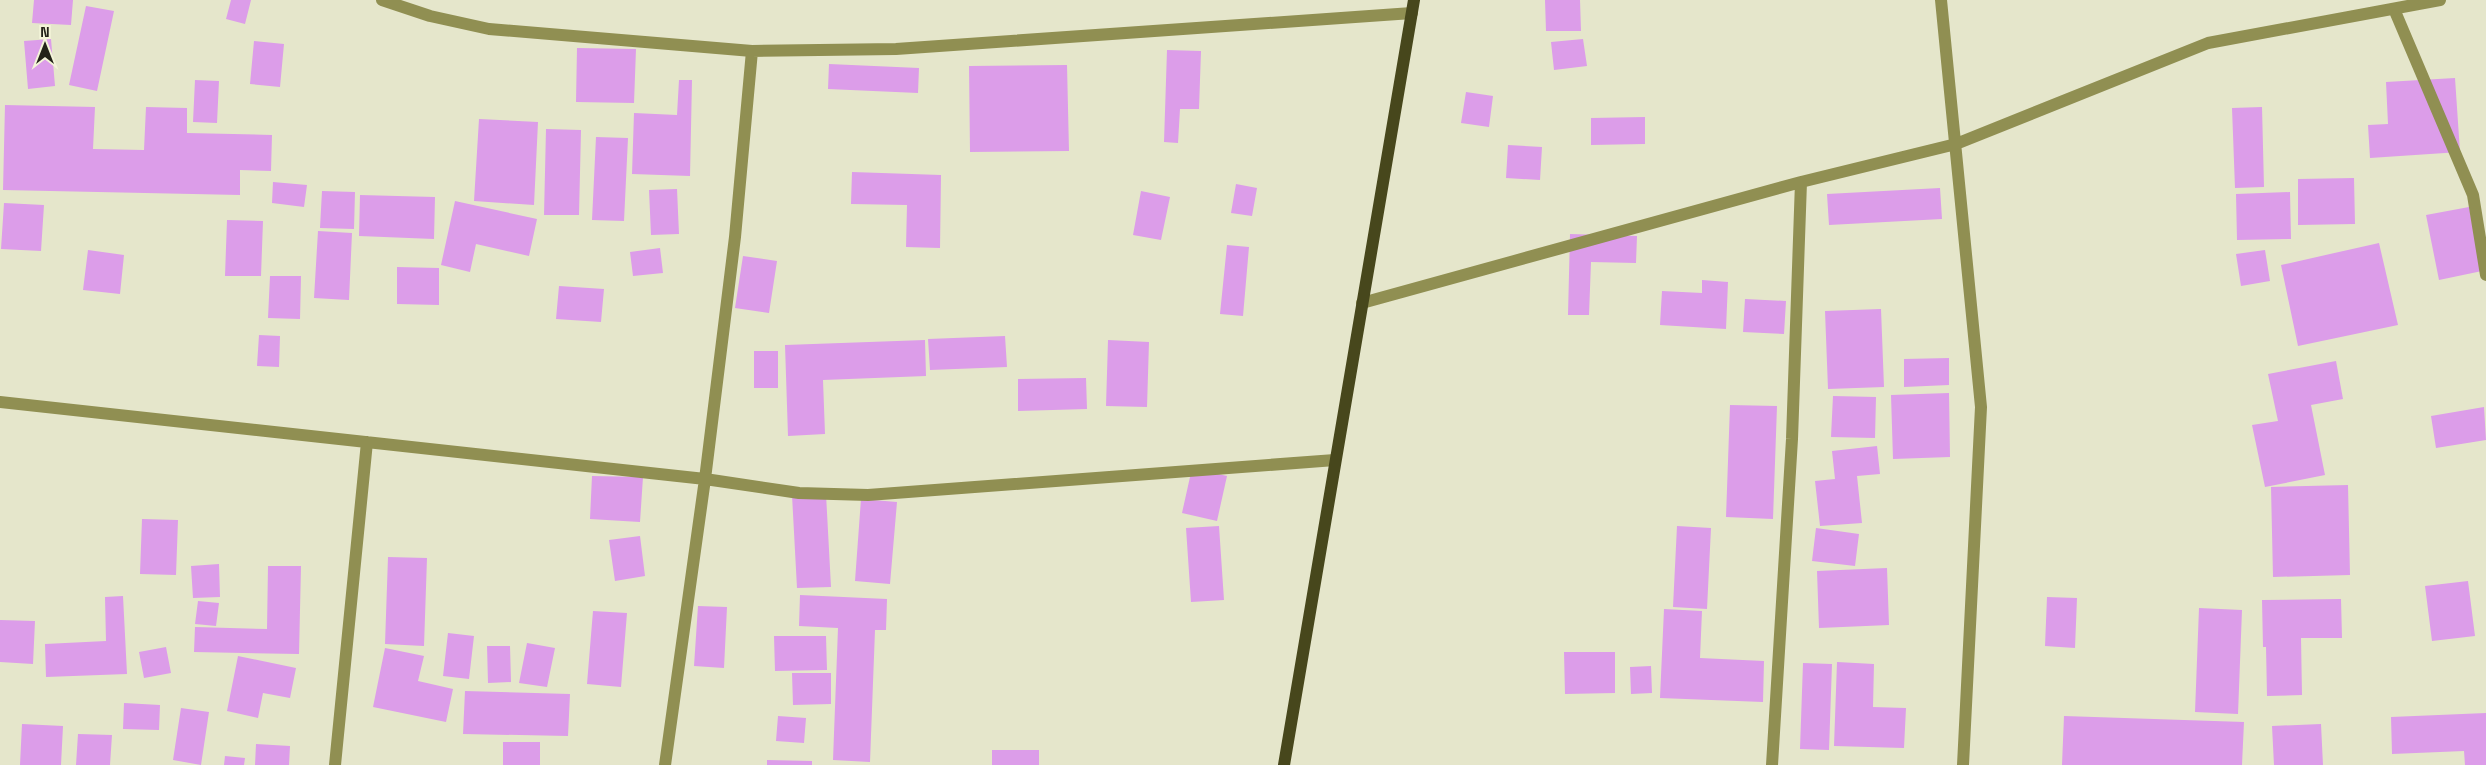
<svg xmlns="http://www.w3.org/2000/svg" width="2486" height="765" font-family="'Space Grotesk',sans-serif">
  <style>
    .building { fill: #dc9de9 }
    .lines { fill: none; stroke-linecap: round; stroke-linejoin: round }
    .minor { stroke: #908f52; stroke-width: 12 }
    .primary { stroke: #47471c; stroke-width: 12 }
  </style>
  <rect width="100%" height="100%" fill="#e5e6cb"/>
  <path class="building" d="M34,0H73L71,25L32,23Z
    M231,0H251L245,24L226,19Z
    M1545,0H1580L1581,31H1546Z
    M86,6L114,11L97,91L69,85Z
    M51,39L55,86L28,89L24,41Z
    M1583,39L1587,66L1554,70L1551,42Z
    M254,41L284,44L280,87L250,84Z
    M577,48L636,49L634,103L576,102Z
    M1167,50L1201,51L1199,109H1180L1178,143L1164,142Z
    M829,64L919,68L918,93L828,89Z
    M1067,65L1069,151L970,152L969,66Z
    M2455,78L2460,152L2370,158L2368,125L2388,124L2386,82Z
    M195,80L219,81L217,123L193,122Z
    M679,80H692L690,176L632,174L634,113L677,115Z
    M1466,92L1493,96L1489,127L1461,123Z
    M5,105L95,107L93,149L144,150L146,107L187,108V133L272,135L271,171L240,170V195L3,190Z
    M2262,107L2264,187L2235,188L2232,108Z
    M1645,117V144L1591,145V118Z
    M479,119L538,122L534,205L474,201Z
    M546,129L581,130L579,215H544Z
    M596,137L628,138L624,221L592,220Z
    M1508,145L1542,147L1540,180L1506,178Z
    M852,172L941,175L940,248L906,247L907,205L851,204Z
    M2354,178L2355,224L2298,225V179Z
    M273,182L307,185L304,207L272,203Z
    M1236,184L1257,188L1252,216L1231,213Z
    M1940,188L1942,219L1829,225L1827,194Z
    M677,189L679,234L651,235L649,190Z
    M322,191L355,192L354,229L320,228Z
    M1141,191L1170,197L1161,240L1133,235Z
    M2290,192L2291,239L2237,240L2236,194Z
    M360,195L435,197L434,239L359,236Z
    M455,201L537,219L529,256L476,244L470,272L441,265Z
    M4,203L44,205L41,251L1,249Z
    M2469,207L2482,271L2439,280L2426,215Z
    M227,220L263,221L261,276H225Z
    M318,231L352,233L349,300L314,298Z
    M1570,234L1637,236L1636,263L1591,262L1589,315H1568Z
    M2379,243L2398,325L2298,346L2281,265Z
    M1227,245L1249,247L1243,316L1220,314Z
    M660,248L663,273L633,276L630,252Z
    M88,250L124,255L120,294L83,290Z
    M2265,250L2270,281L2241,286L2236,254Z
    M743,256L777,261L769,313L735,308Z
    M397,267L439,268V305L397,304Z
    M270,276H301L300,319L268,318Z
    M1702,280L1728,282L1726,329L1660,325L1662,291L1702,293Z
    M559,286L604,289L601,322L556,319Z
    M1745,299L1786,301L1784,334L1743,332Z
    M1881,309L1884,387L1828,389L1825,311Z
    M259,335L280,336L279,367L257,366Z
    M1005,336L1007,367L930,370L928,339Z
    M925,340L926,376L823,380L825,434L788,436L785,345Z
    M1108,340L1149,342L1147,407L1106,406Z
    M754,351H778V388H754Z
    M1949,358V385L1904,387V359Z
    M2336,361L2343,399L2311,405L2325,475L2265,487L2252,425L2278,421L2268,374Z
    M1086,378L1087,409L1018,411V379Z
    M1949,393L1950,457L1893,459L1891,395Z
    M1833,396L1876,397L1875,438L1831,437Z
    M1730,405L1777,406L1773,519L1726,517Z
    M2484,407L2486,440L2436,448L2431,416Z
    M1877,446L1880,474L1857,476L1862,523L1820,526L1815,481L1835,479L1832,451Z
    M1192,468L1227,476L1217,521L1182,513Z
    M592,476L643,477L640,522L590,519Z
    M2348,485L2350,575L2273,577L2271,487Z
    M826,494L831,587L797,588L792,495Z
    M861,499L897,502L890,584L855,581Z
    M142,519L178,520L176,575L140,574Z
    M1219,526L1224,600L1191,602L1186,528Z
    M1677,526L1711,528L1707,609L1673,607Z
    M1816,528L1859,534L1855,566L1812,561Z
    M640,536L645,576L615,581L609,540Z
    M388,557L427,558L424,646L385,644Z
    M219,564L220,597L193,598L191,566Z
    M268,566H301L299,654L194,652L195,627L267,629Z
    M1887,568L1889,625L1819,628L1817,571Z
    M2468,581L2475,636L2432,641L2425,586Z
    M800,595L887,599L886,630H875L870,762L833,760L838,628L799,626Z
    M123,596L127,674L46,677L45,644L106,641L105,597Z
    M2047,597L2077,598L2075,648L2045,646Z
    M2341,599L2342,638H2301L2302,695L2267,696L2266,647H2263L2262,600Z
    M198,601L219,603L216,626L195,624Z
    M698,606L727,607L724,668L694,666Z
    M2199,608L2242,610L2238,714L2195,712Z
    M1664,609L1702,611L1700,658L1764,661L1763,702L1660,698Z
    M593,611L627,613L621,687L587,684Z
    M0,620L35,621L33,664L0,662Z
    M448,633L474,636L469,679L443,676Z
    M774,636H826L827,670L775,671Z
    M527,643L555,648L547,687L519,683Z
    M487,646H510L511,682L488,683Z
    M166,647L171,673L144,678L139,652Z
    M385,648L424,656L418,681L453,689L446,722L373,707Z
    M1564,652H1615V693L1565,694Z
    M238,656L296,668L290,698L263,693L258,718L227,711Z
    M1837,662L1874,664L1873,707L1906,708L1904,748L1834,746Z
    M1803,663L1832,664L1829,750L1800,749Z
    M1651,666L1652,693L1631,694L1630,667Z
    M792,673H831V704L793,705Z
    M465,691L570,694L568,736L463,734Z
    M124,703L160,705L159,730L123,729Z
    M181,708L209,712L201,765L173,760Z
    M2486,713V765H2465L2464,751L2392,754L2391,717Z
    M778,716L806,718L804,743L776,741Z
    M2064,716L2244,722L2242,765H2062Z
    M22,724L63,726L61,765H20Z
    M2321,724L2323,765H2274L2272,726Z
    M78,734L112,735L110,765H76Z
    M503,742H540V765H503Z
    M256,744L290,746L289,765H255Z
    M992,750H1039V765H992Z
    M225,756L245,758L244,765H224Z
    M767,760L812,761V765H767Z"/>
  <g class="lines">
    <path class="minor" d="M382,0L430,16L489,29L752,51L896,49L1412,13
      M1941,0L1981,407L1963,765
      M2394,9L2473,195L2486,275
      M1362,303L1801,182L1956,144L2208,43L2440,0
      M0,402L705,479L799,493L868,495L1335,460
      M335,765L367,442
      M665,765L705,479L735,237L752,51
      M1772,765L1792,439L1801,182"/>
    <path class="primary" d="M1284,765L1414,0"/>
  </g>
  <g transform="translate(45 45)" stroke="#f3f4d8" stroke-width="4" paint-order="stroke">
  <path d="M0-4L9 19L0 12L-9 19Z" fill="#232319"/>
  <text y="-8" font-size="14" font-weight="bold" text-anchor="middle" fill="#232319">N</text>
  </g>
</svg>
